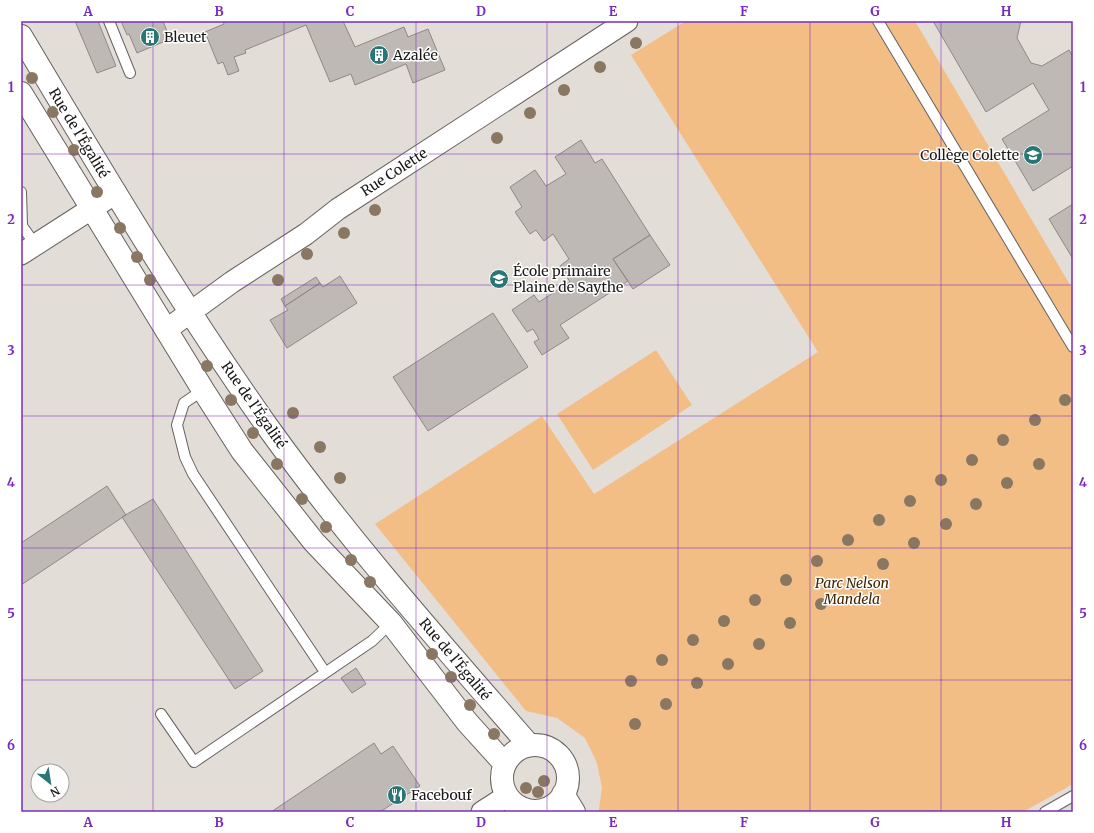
<svg xmlns="http://www.w3.org/2000/svg" width="1094" height="833" font-family="Merriweather,serif">
  <style>
    .green { fill: #f3bd86 }
    .building { fill: #beb9b4; stroke: #8e8984 }
    .lines { fill: none; stroke-linecap: round; stroke-linejoin: round }
    .service-casing { stroke: #67625e; stroke-width: 12 }
    .minor-casing { stroke: #67625e; stroke-width: 23 }
    .tertiary-casing { stroke: #67625e; stroke-width: 24 }
    .service { stroke: #fff; stroke-width: 10 }
    .minor { stroke: #fff; stroke-width: 21 }
    .tertiary { stroke: #fff; stroke-width: 22 }
    .tree { fill: #897762 }
    .grid { fill: none; stroke: #7b2cbf; stroke-width: 1; stroke-opacity: 0.55 }
    .labels { text-anchor: middle; dominant-baseline: central; stroke-width: 3; stroke-linejoin: round; paint-order: stroke }
    .poi-label { font-size: 14px; fill: #1a1816; stroke: #fff; text-anchor: start }
    .street-label { font-size: 14px; fill: #1a1816; stroke: #fff }
    .park-label { font-size: 14px; font-style: italic; fill: #3f2301; stroke: #fff }
    .neatline { fill: none; stroke: #7b2cbf; stroke-width: 1.5 }
    .grid-label { font-size: 13px; text-anchor: middle; font-weight: bold; fill: #7b2cbf }
  </style>
  <rect width="100%" height="100%" fill="#e3ddd8"/>
  <path class="green" d="M686,21H915L1073,290V784L1023,812H600L599,809L602,788L597,763L585,738L557,718L526,711L375,524L542,416L594,494L818,352L631,55Z
    M656,350L692,405L593,470L557,414Z"/>
  <path class="building" d="M75,21H98L116,66L97,73Z
    M121,21H163L170,39L137,53L129,34L127,35Z
    M223,21H343L355,47L404,27L408,37L428,29L445,70L413,83L406,64L355,85L351,74L330,82L306,25L245,50L246,53L234,57L239,71L228,75L223,62L218,64L205,32L224,24Z
    M933,21H1021L1017,38L1031,63L1042,66L1069,50L1073,57V166L1033,191L1002,139L1049,110L1033,83L986,112Z
    M581,140L595,163L602,159L650,235L613,259L628,281L560,325L569,338L542,355L534,342L539,339L533,329L527,332L512,310L534,295L539,302L570,282L560,266L569,259L553,234L544,241L536,230L530,234L515,212L522,207L510,187L535,170L546,186L566,174L555,157Z
    M1073,204V259L1049,219Z
    M650,235L670,265L633,289L613,259Z
    M340,276L357,303L287,348L270,320L288,310L285,306L320,283L323,287Z
    M316,277L320,283L285,306L281,299Z
    M493,313L528,367L428,431L393,377Z
    M107,486L126,515L21,585V543Z
    M153,499L263,671L235,689L122,517Z
    M356,668L366,684L352,693L341,678Z
    M374,743L381,754L393,746L420,786L380,812H271Z"/>
  <g class="lines">
    <defs>
      <path id="service" d="M109,21L130,73
        M878,21L1073,347
        M21,192L22,226L35,244
        M203,390L184,403L177,425L185,457L193,474L325,672
        M161,714L194,762L372,641L391,623
        M1045,812L1073,796"/>
      <path id="minor" d="M21,254L116,193
        M166,330L232,282L306,234L338,209L627,21
        M482,812L507,796"/>
      <path id="tertiary" d="M21,36C100,168 178,300 267,426C347,538 439,641 529,745
        M21,93L203,390L242,451L314,542L391,623L467,722L505,764
        M502 778a33 33 0 1 1 66 0a33 33 0 1 1-66 0Z
        M563,794L574,812"/>
    </defs>
    <use href="#service" class="service-casing"/>
    <use href="#minor" class="minor-casing"/>
    <use href="#tertiary" class="tertiary-casing"/>
    <use href="#service" class="service"/>
    <use href="#minor" class="minor"/>
    <use href="#tertiary" class="tertiary"/>
  </g>
  <g class="tree">
    <circle cx="636" cy="43" r="6"/>
    <circle cx="600" cy="67" r="6"/>
    <circle cx="32" cy="78" r="6"/>
    <circle cx="564" cy="90" r="6"/>
    <circle cx="53" cy="112" r="6"/>
    <circle cx="530" cy="113" r="6"/>
    <circle cx="497" cy="138" r="6"/>
    <circle cx="74" cy="150" r="6"/>
    <circle cx="97" cy="192" r="6"/>
    <circle cx="375" cy="210" r="6"/>
    <circle cx="120" cy="228" r="6"/>
    <circle cx="344" cy="233" r="6"/>
    <circle cx="307" cy="254" r="6"/>
    <circle cx="137" cy="257" r="6"/>
    <circle cx="150" cy="280" r="6"/>
    <circle cx="278" cy="280" r="6"/>
    <circle cx="207" cy="366" r="6"/>
    <circle cx="231" cy="400" r="6"/>
    <circle cx="1065" cy="400" r="6"/>
    <circle cx="293" cy="413" r="6"/>
    <circle cx="1035" cy="420" r="6"/>
    <circle cx="253" cy="433" r="6"/>
    <circle cx="1003" cy="440" r="6"/>
    <circle cx="320" cy="447" r="6"/>
    <circle cx="972" cy="460" r="6"/>
    <circle cx="277" cy="464" r="6"/>
    <circle cx="1039" cy="464" r="6"/>
    <circle cx="340" cy="478" r="6"/>
    <circle cx="941" cy="480" r="6"/>
    <circle cx="1007" cy="483" r="6"/>
    <circle cx="302" cy="499" r="6"/>
    <circle cx="910" cy="501" r="6"/>
    <circle cx="976" cy="504" r="6"/>
    <circle cx="879" cy="520" r="6"/>
    <circle cx="946" cy="524" r="6"/>
    <circle cx="326" cy="527" r="6"/>
    <circle cx="848" cy="540" r="6"/>
    <circle cx="914" cy="543" r="6"/>
    <circle cx="351" cy="560" r="6"/>
    <circle cx="817" cy="561" r="6"/>
    <circle cx="883" cy="564" r="6"/>
    <circle cx="786" cy="580" r="6"/>
    <circle cx="370" cy="582" r="6"/>
    <circle cx="852" cy="584" r="6"/>
    <circle cx="755" cy="600" r="6"/>
    <circle cx="821" cy="604" r="6"/>
    <circle cx="724" cy="621" r="6"/>
    <circle cx="790" cy="623" r="6"/>
    <circle cx="693" cy="640" r="6"/>
    <circle cx="759" cy="644" r="6"/>
    <circle cx="432" cy="654" r="6"/>
    <circle cx="662" cy="660" r="6"/>
    <circle cx="728" cy="664" r="6"/>
    <circle cx="451" cy="677" r="6"/>
    <circle cx="631" cy="681" r="6"/>
    <circle cx="697" cy="683" r="6"/>
    <circle cx="666" cy="704" r="6"/>
    <circle cx="470" cy="705" r="6"/>
    <circle cx="635" cy="724" r="6"/>
    <circle cx="494" cy="734" r="6"/>
    <circle cx="544" cy="781" r="6"/>
    <circle cx="526" cy="788" r="6"/>
    <circle cx="538" cy="792" r="6"/>
  </g>
  <path class="grid" d="M153,21V812M284,21V812M416,21V812M547,21V812M678,21V812M810,21V812M941,21V812M21,154H1073M21,285H1073M21,416H1073M21,548H1073M21,680H1073"/>
  <defs>
    <symbol id="building-disc" viewBox="-11 -11 22 22"><circle r="9.5" fill="#2a7576" stroke="#fff"/><path d="M-4-6H4V6H1V3H-1V6H-4ZM-2.5-4.3h1.7v1.8h-1.7ZM.8-4.3h1.7v1.8H.8ZM-2.5-1h1.7V.8h-1.7ZM.8-1h1.7V.8H.8Z" fill="#fff"/></symbol>
    <symbol id="school-disc" viewBox="-11 -11 22 22"><circle r="9.5" fill="#2a7576" stroke="#fff"/><path d="M0-5L7-2L0 1L-7-2ZM-4 1L0 2.5L4 1V4Q0 6-4 4Z" fill="#fff"/></symbol>
    <symbol id="restaurant-disc" viewBox="-11 -11 22 22"><circle r="9.5" fill="#2a7576" stroke="#fff"/><path d="M-5-6h1v4h1v-4h1v4h1v-4h1v5L-1.5 .5V6h-2V.5L-5-1ZM5-6V6H3V1.5H1.5Q1.5-4 5-6Z" fill="#fff"/></symbol>
  </defs>
  <g fill-rule="evenodd">
    <use href="#building-disc" x="139" y="26" width="22" height="22"/>
    <use href="#building-disc" x="368" y="44" width="22" height="22"/>
    <use href="#school-disc" x="1022" y="144" width="22" height="22"/>
    <use href="#school-disc" x="488" y="268" width="22" height="22"/>
    <use href="#restaurant-disc" x="386" y="784" width="22" height="22"/>
  </g>
  <g class="labels">
    <g class="poi-label">
      <text x="164" y="37">Bleuet</text>
      <text x="393" y="55">Azalée</text>
      <text x="1019" y="155" text-anchor="end">Collège Colette</text>
      <text x="513" y="271">École primaire<tspan x="513" dy="16">Plaine de Saythe</tspan></text>
      <text x="411" y="795">Facebouf</text>
    </g>
    <g class="street-label">
      <text transform="translate(79 133) rotate(59)">Rue de l'Égalité</text>
      <text transform="translate(394 172) rotate(-33)">Rue Colette</text>
      <text transform="translate(254 405) rotate(55)">Rue de l'Égalité</text>
      <text transform="translate(455 659) rotate(50)">Rue de l'Égalité</text>
    </g>
    <g class="park-label">
      <text x="852" y="583">Parc Nelson<tspan x="852" dy="16">Mandela</tspan></text>
    </g>
  </g>
  <rect width="1094" height="833" fill="none" stroke="#ffffff" stroke-width="44"/>
  <g transform="translate(50 783) rotate(150)"><circle r="19" fill="#ffffff" stroke="#a3a3a2"/>
  <path d="M0-3L7 15L0 10L-7 15Z" fill="#2a7576"/>
  <text y="-6" font-size="11" font-weight="bold" text-anchor="middle" fill="#1a1816">N</text>
  </g>
  <rect x="22" y="22" width="1050" height="789" class="neatline"/>
  <g class="grid-label">
    <text x="88" y="16">A</text>
    <text x="219" y="16">B</text>
    <text x="350" y="16">C</text>
    <text x="481" y="16">D</text>
    <text x="613" y="16">E</text>
    <text x="744" y="16">F</text>
    <text x="875" y="16">G</text>
    <text x="1006" y="16">H</text>
    <text x="11" y="92">1</text>
    <text x="1083" y="92">1</text>
    <text x="11" y="224">2</text>
    <text x="1083" y="224">2</text>
    <text x="11" y="355">3</text>
    <text x="1083" y="355">3</text>
    <text x="11" y="487">4</text>
    <text x="1083" y="487">4</text>
    <text x="11" y="618">5</text>
    <text x="1083" y="618">5</text>
    <text x="11" y="750">6</text>
    <text x="1083" y="750">6</text>
    <text x="88" y="827">A</text>
    <text x="219" y="827">B</text>
    <text x="350" y="827">C</text>
    <text x="481" y="827">D</text>
    <text x="613" y="827">E</text>
    <text x="744" y="827">F</text>
    <text x="875" y="827">G</text>
    <text x="1006" y="827">H</text>
  </g>
</svg>
